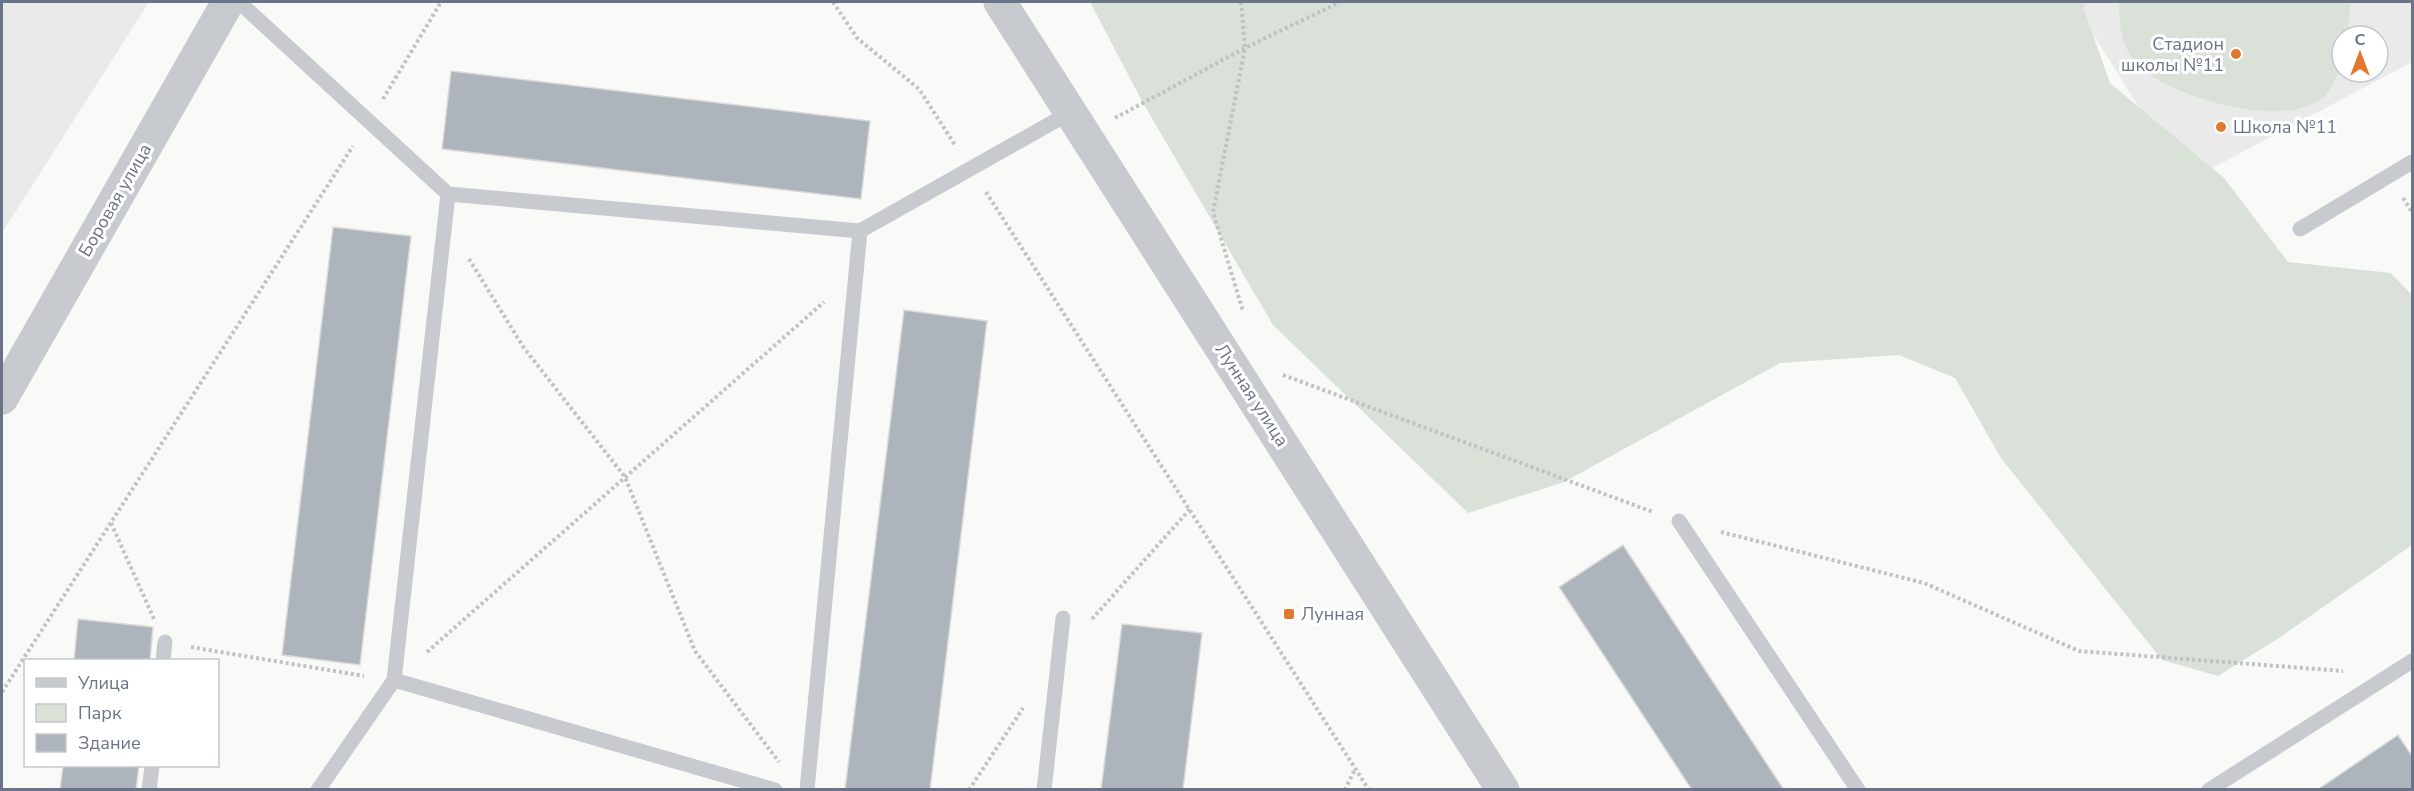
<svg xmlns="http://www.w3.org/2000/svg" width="2414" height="791" font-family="'Nunito Sans',sans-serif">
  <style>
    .built { fill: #eaeaea; fill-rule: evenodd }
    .green { fill: #dae1d8 }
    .building { fill: #aeb4bc; stroke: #dbdbd9; stroke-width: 1.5 }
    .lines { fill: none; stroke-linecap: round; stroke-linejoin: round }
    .path { stroke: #c1c2c5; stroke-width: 4; stroke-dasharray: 3 3; stroke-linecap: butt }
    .service { stroke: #c7cace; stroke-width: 15 }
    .tertiary { stroke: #c7cace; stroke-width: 33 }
    .poi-dot { fill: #e2782e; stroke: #fff; stroke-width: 2 }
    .labels { text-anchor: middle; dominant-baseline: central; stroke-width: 6; stroke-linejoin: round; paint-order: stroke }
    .poi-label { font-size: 18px; fill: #697488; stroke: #fff; text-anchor: start }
    .street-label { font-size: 18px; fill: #697488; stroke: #fff }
  </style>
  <rect width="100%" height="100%" fill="#f9f9f7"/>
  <path class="built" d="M2,2H149L2,233Z
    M2073,2H2412V62L2186,182ZM2342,36H2378V72H2342Z"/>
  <path class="green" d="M1090,2H2085L2084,10L2110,83L2224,178L2288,262L2391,273L2412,295V545L2279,638L2218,676L2162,660L2001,458L1955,378L1899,355L1780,363L1564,482L1468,513L1273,325L1143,103Z
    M2119,2H2351L2347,36H2342C2342,56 2341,75 2328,92C2296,135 2168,97 2138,65C2121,48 2119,24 2119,2Z"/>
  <path class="building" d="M451,71L870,121L861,199L442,149Z
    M333,227L411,236L360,665L282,655Z
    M904,310L987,321L930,790H845Z
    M1623,545L1784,790H1692L1559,587Z
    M78,619L153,627L150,660H74Z
    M1122,624L1202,633L1183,790H1101Z
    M2398,735L2412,756V790H2317Z
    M63,766H139L136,790H60Z"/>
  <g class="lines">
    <path class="path" d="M833,2L857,38L919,89L955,145
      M1241,2L1245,48L1213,212L1243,311
      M383,99L441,2
      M1115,118L1245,48L1340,2
      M986,192L1369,790
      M2403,198L2412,212
      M469,259L524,348L625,477L695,651L779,762
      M1283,375L1653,512
      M111,523L154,619
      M1721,532L1924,583L2079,651L2343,671
      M1092,619L1191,508
      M191,647L364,676
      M427,652L824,302
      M2,692L353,146
      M969,790L1023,708
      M1345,790L1355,769"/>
    <path class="service" d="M239,2L448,194L860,231
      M2300,229L2412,162
      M1679,521L1858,790
      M163,660L165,642
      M394,680L775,790
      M149,790L152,766
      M318,790L394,680L448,194
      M807,790L860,231L1071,112
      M1044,790L1063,618
      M2209,790L2412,661"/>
    <path class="tertiary" d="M1000,2L1503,790
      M2,398L228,2"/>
  </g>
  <g class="poi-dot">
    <circle cx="2236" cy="54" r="6"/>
    <circle cx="2221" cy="127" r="6"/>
    <rect x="1283" y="608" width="12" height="12" rx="3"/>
  </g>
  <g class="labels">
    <g class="poi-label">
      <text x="2224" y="44" text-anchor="end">Стадион<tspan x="2224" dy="21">школы №11</tspan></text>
      <text x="2233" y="127">Школа №11</text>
      <text x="1301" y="614">Лунная</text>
    </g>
    <g class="street-label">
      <text transform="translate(115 200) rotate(-60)">Боровая улица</text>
      <text transform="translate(1252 395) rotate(57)">Лунная улица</text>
    </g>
  </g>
  <rect width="2414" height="791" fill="none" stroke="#697488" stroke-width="6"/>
  <rect x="24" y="659" width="195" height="108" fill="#ffffff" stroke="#c3c7cf" stroke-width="1.5"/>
  <rect x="36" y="678" width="30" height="9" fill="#c7cace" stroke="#c3c7cf" stroke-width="1.5"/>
  <text x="78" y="689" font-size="18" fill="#697488">Улица</text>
  <rect x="36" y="704" width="30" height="18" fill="#dae1d8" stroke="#c3c7cf" stroke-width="1.5"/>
  <text x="78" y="719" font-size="18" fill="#697488">Парк</text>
  <rect x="36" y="734" width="30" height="18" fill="#aeb4bc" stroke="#c3c7cf" stroke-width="1.5"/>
  <text x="78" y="749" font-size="18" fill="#697488">Здание</text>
  <g transform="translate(2360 54)"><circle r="28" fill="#ffffff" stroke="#c3c7cf" stroke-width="1.5"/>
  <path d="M0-4.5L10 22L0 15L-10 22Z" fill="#e2782e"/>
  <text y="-9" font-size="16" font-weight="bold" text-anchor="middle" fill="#697488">С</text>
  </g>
</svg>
